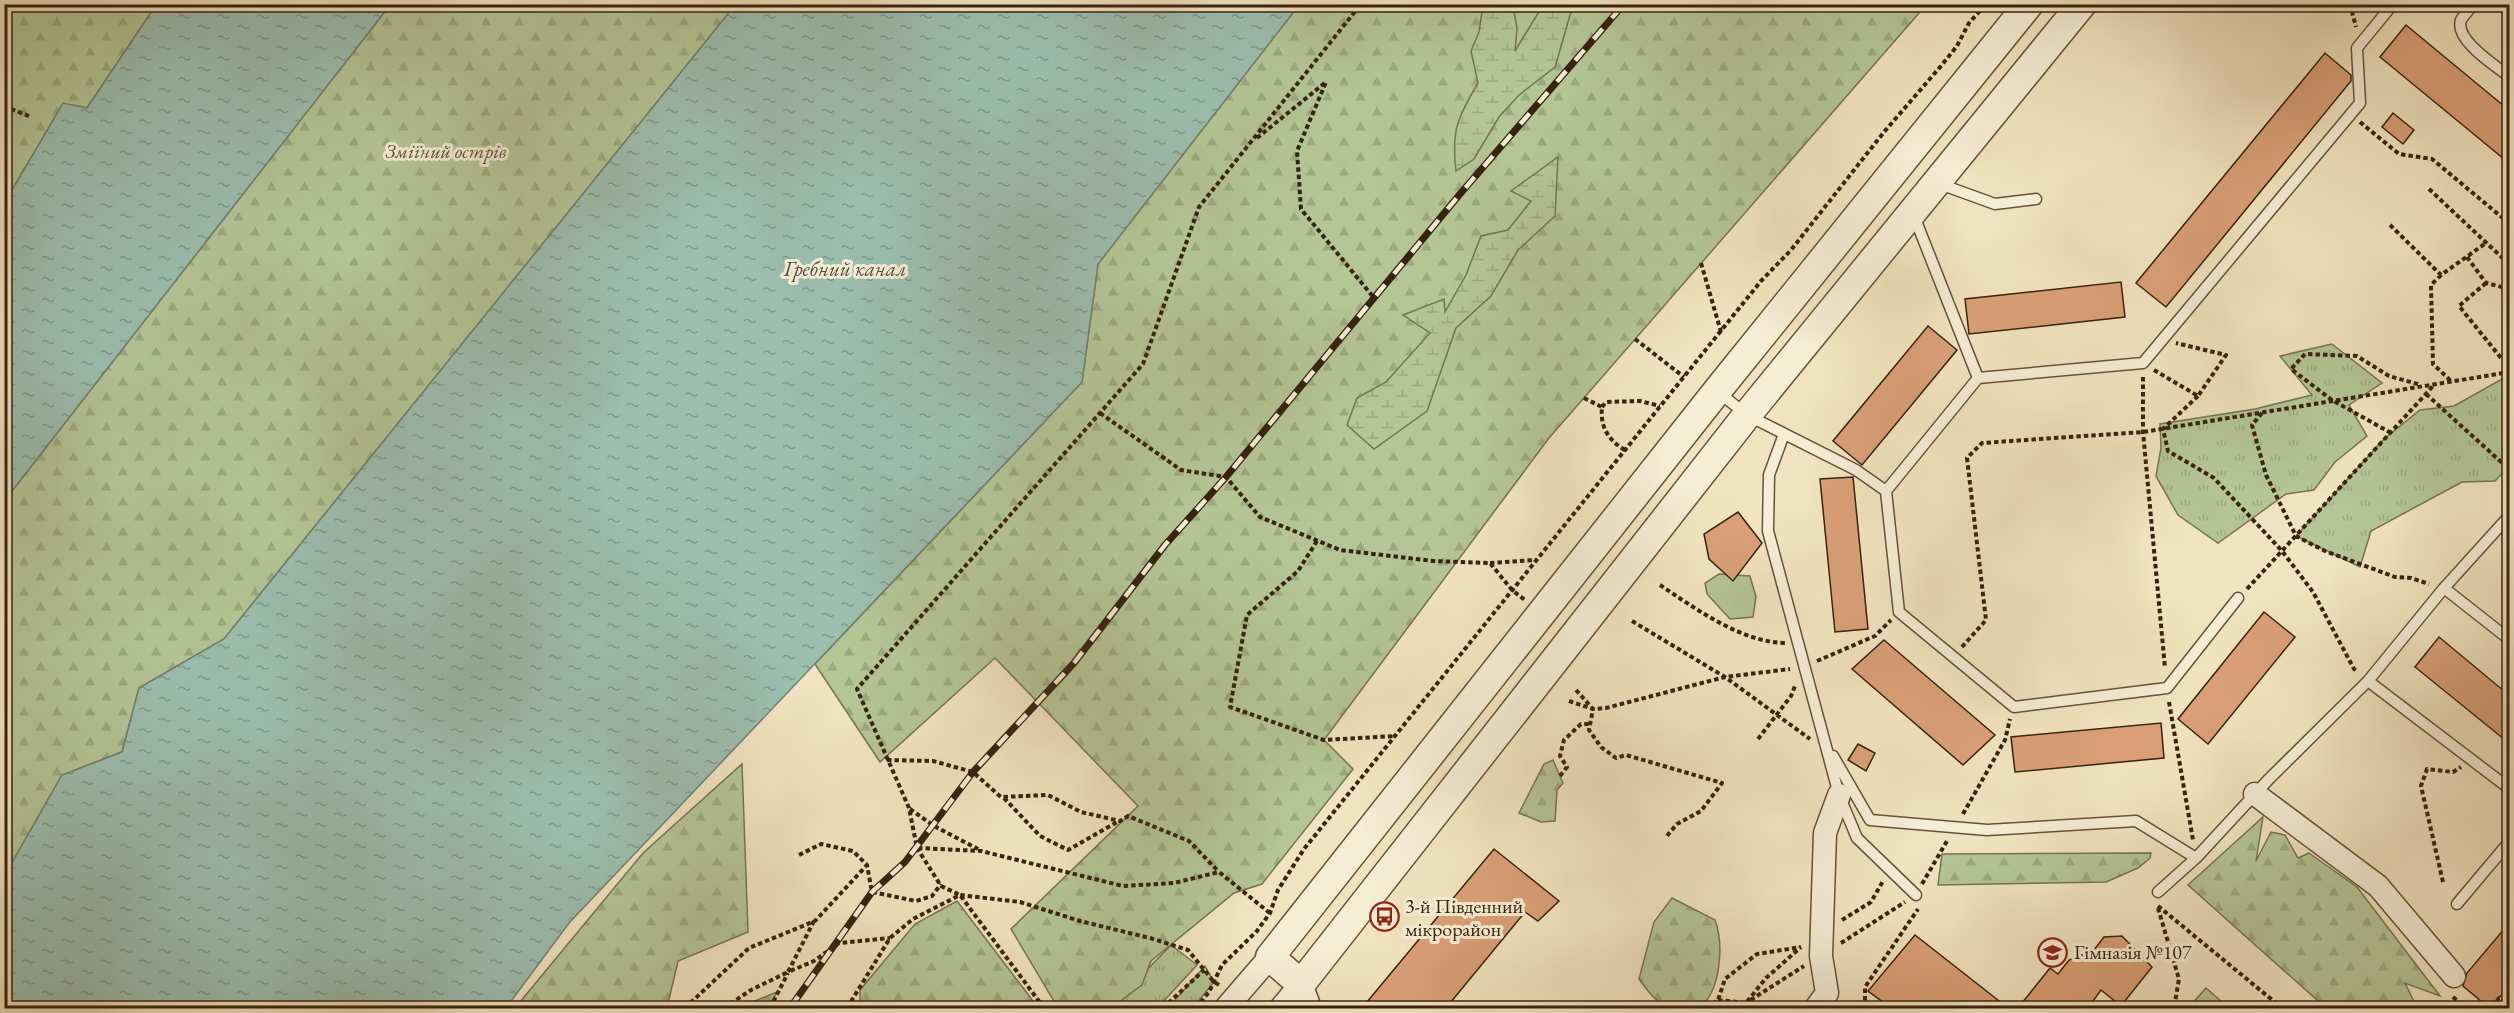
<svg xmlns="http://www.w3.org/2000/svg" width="2514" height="1013" font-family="'EB Garamond',serif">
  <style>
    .grass { fill: url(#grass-tufts); stroke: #767453; stroke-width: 1.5 }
    .forest { fill: url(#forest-firs); stroke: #767453; stroke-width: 1.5 }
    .wetland { fill: url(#wetland-marsh); stroke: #767453; stroke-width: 1.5 }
    .green { fill: #b4c596; stroke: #767453; stroke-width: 1.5 }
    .water { fill: url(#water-ripples); stroke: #73806f; stroke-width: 1.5 }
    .building { fill: #da9f76; stroke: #382210; stroke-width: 1.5 }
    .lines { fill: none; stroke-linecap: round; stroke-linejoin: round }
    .service-casing { stroke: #66523c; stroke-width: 13 }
    .minor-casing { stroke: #66523c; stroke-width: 25 }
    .tertiary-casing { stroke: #66523c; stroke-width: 31 }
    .path { stroke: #382210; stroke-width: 4; stroke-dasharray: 4.5 3; stroke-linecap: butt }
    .service { stroke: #f6edd5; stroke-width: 10 }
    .minor { stroke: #f6edd5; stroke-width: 22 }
    .tertiary { stroke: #f6edd5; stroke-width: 28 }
    .rail-casing { stroke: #382210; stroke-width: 7 }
    .rail { stroke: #f6edd5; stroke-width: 4.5; stroke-dasharray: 14; stroke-linecap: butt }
    .labels { text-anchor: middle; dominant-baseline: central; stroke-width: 6; stroke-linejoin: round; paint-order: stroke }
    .park-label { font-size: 20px; font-style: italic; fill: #5d5338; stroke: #f6edd5 }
    .poi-label { font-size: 20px; fill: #382210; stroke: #f6edd5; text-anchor: start }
    .water-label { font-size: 21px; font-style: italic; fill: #565140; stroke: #f6edd5 }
  </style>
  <defs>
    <pattern id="grass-tufts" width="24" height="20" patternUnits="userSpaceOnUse" patternTransform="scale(1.5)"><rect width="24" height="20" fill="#b4c596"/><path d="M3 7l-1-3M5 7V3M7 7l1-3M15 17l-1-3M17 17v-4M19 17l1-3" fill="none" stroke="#9ca980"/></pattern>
    <pattern id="forest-firs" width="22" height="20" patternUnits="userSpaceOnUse" patternTransform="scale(1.5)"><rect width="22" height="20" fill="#b4c596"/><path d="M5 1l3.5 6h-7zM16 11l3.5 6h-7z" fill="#9ca980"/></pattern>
    <pattern id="wetland-marsh" width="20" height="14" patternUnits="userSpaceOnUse" patternTransform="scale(1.5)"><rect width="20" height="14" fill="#b4c596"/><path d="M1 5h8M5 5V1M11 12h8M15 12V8" fill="none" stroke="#9ca980"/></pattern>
    <pattern id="water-ripples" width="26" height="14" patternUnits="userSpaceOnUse" patternTransform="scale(1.5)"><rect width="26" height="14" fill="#9bbeaf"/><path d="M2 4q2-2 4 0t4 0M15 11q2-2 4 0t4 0" fill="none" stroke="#7f9a8d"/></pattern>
  </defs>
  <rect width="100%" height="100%" fill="#f1e3bf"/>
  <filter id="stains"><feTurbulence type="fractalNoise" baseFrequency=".00333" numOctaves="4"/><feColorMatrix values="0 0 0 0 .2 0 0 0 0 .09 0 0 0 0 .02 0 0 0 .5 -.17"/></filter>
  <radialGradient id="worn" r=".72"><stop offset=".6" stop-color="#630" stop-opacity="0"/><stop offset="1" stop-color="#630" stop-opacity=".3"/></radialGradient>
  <path class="grass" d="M2332,344L2382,383L2349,405L2367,436L2335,462L2314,490L2286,494L2218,543L2178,515L2156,476L2161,448L2160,424L2255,409L2312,395L2280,356Z
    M2502,379L2509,381V466L2495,481L2462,482L2371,531L2360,567L2296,536L2384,439L2420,410L2454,406Z
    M1171,945L1197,965L1159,1006L1151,1008H1110Z
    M1205,966L1214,982L1193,1008H1168Z"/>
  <path class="forest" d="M5,5H156L87,108L63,104L5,202Z
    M390,5H731L728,14L224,639L139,688L122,752L62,775L5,875V500Z
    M1299,5H1926L1549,438L1324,740L1353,769L1262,884L1234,893L1151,961L1142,985L1111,1008H1058L1011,929L1138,806L995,658L880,762L815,664L1082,382L1098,264Z
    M1553,760L1563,783L1557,790L1555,821L1541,822L1519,813L1544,764Z
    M742,764L748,932L678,961L667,1008H515L643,853Z
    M2263,817L2256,861L2271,832L2285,835L2298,858L2309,853L2357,887L2440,996L2405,983L2417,1008H2326L2188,885Z
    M2151,853L2150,858L2138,868L2106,882L1938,885L1942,854Z
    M1672,898L1715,920C1724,945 1721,989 1700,1008C1664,1009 1661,1009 1639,979L1654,922Z
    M957,901L1030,997L1037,1008H860V990L915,924Z
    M777,992L768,1008H737Z"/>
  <path class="wetland" d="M1483,5H1513L1517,28L1515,51L1543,5H1573L1555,67L1519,95L1499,117L1474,159L1456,171C1451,130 1458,117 1478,83L1471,51L1479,32Z
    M1558,157L1555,216L1518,250L1491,296L1456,328L1427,411L1374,449L1347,425L1357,398L1386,382L1430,333L1403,315L1444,299L1445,312L1466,275L1481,236L1508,230L1531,201L1511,191Z"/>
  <path class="green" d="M1719,574L1750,576L1756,597L1753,617L1730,619L1707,594L1705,583Z
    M2206,988L2229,1008H2188Z"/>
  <path class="water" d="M731,4L1299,5L1098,264L1082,382L569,923L506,1008H5V875L62,775L122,752L139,688L224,639L728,14Z
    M156,5H390L5,500V202L63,103L87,108Z"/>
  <path class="building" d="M2406,25L2510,111V164L2380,57Z
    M2325,53L2351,75V81L2166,307L2136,283Z
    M2393,113L2414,130L2403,144L2382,127Z
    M2121,282L2125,317L1969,334L1965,299Z
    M1928,326L1957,350L1862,465L1833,441Z
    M1853,477L1868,629L1835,632L1820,479Z
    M1738,512L1762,543L1733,581L1709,559L1704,534Z
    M2264,612L2295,637L2208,744L2178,719Z
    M2439,637L2510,696V744L2415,667Z
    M1884,640L1995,735L1963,765L1852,669Z
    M2161,723L2164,758L2015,772L2011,737Z
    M1858,744L1875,753L1866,771L1848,760Z
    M1494,849L1559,901L1538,921L1525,912L1446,1008H1362Z
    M2510,922V986L2489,1008L2463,986L2467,973Z
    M1915,935L2008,1008H1891L1868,991Z
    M2122,936L2152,967L2121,1006L2101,990L2088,1008H2018L2050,968L2058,974L2069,960L2094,950L2104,937Z"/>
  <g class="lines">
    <defs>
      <path id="service" d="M2473,4C2470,9 2464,15 2461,20C2454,40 2496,66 2510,77
        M1937,183L1995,204L2036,199
        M1914,216L1978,378
        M1717,391L1747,415L1856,470L1886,491L1978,378L2143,363L2360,103L2357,48L2393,4
        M1784,434L1769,475L1768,531L1839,795L1857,838L1916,895
        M1886,491L1899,612L2014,707L2167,688L2238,598
        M2444,588L2510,640
        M2368,681L2510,789
        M1833,756L1870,820L1987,830L2136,821L2196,858
        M2158,892L2196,858L2269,779L2368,681L2444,588L2510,515
        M2457,904L2510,841"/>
      <path id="minor" d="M2255,794L2378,886L2454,976
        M1301,984L1310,1008
        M1226,1008L1270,957
        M1281,1008L1301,984
        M1816,1008L1827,993L1821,956L1825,833L1839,795"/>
      <path id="tertiary" d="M2029,4L1717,391L1270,957L1301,984L1747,415L2082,4"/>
    </defs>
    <use href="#service" class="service-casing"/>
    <use href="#minor" class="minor-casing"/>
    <use href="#tertiary" class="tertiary-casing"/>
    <path class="path" d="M2350,4L2356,27
      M4,106L31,117
      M2360,122L2399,154L2432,159L2510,224
      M1257,138L1326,82L1297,151L1301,209L1374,298
      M2429,189L2510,265
      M2390,225L2441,275L2486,243
      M2467,257L2486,283L2510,289
      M1701,263L1721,332
      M2441,275L2431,285L2433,364L2451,381
      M2486,283L2459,306L2510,369
      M1635,339L1684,377
      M2154,370L2198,396L2226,355L2176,343
      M2143,377V432L2165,668
      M2426,394L2510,470
      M2198,396L2163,429L2168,451L2214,478L2282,551L2313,592L2354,669L2358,672
      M1584,398L1602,407C1600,427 1608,440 1625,450
      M1602,407L1606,402L1640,401L1660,406
      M1100,413L1181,470L1226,477L1260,517L1340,550L1433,561L1490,563L1512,590L1525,600
      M2262,413L2252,425L2266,475L2296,536L2325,551L2395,577L2411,578L2429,584
      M2391,433L2332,400L2291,369L2305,354L2357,356L2389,376L2421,385
      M1317,541L1298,571L1247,615L1230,707L1324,740L1395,736
      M1490,563L1536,560
      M1660,585C1696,609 1741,642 1785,643
      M2247,589L2435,384
      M1632,621L1725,677L1810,739
      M1962,647L1986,620L1967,458L1982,443L2143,432L2510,372
      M1817,661L1875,636L1891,620
      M1576,690L1593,709L1589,730L1601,747L1616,758L1626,755L1722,783L1701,811L1677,824L1666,837
      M1569,701L1593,709L1606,708L1725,677L1790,669
      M2169,702L2193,840
      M1758,739L1791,696L1795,686
      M887,760L933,761L973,772L1001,797L1048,795L1081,812L1120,821L1128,816L1189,841L1218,871
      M1560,776L1567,767L1560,756L1564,740L1581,724H1591
      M1004,798L1040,836L1068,850L1119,821
      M910,809L934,826L978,849
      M1963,814L2005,740L2010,719
      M918,848L981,851L1123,886L1174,883L1219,872L1271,914
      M799,855L821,844L853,851L867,865L872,892L916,901L932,896L941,884
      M2443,882L2421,786L2427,769L2453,772L2461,767
      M1922,884L1947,841
      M2158,906L2282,1008
      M2158,908L2179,979L2174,1008
      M1842,920L1871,902L1883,881
      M814,921L788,972L814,961L839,943L890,938
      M1841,943L1905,902
      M2453,997L2466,1008
      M1718,1000L1746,1003L1766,978L1801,947
      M685,1008L749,948L815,921L867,865
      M724,1008L751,990L788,972
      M770,1008L788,973
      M847,1008L890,938L913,919L960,895L1020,902L1080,921L1150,938L1188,950L1214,982L1221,986
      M1044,1008L960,895L941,886L917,848L909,808L857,689L1143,364L1199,207L1361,4
      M1163,1008L1204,970
      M1196,1008L1209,992L1222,965L1257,931L1270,913L1278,890L1304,849L1761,281L1791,250L1884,132L1941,66L1957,46L1969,23L1986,4
      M1706,1008L1718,1000L1725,979L1757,954L1801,947
      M1738,1008L1804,966
      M1865,1008V987L1918,909
      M2493,1008L2499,998L2510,1007"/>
    <use href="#service" class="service"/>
    <use href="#minor" class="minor"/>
    <use href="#tertiary" class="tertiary"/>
    <defs>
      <path id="rail" d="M790,1008L872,892L905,862L973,772L1074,663L1165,545L1226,477L1460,194L1624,4"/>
    </defs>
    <use href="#rail" class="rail-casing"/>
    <use href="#rail" class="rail"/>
  </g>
  <defs>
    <symbol id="bus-ring" viewBox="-11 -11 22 22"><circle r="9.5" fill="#f6edd5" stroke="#8f2418" stroke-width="1.5"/><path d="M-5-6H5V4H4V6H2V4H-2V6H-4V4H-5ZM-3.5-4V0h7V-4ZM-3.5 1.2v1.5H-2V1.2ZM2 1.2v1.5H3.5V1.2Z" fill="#8f2418"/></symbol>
    <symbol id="school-ring" viewBox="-11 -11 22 22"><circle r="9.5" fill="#f6edd5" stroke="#8f2418" stroke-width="1.5"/><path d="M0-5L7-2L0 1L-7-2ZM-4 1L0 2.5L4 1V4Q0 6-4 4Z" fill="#8f2418"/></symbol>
  </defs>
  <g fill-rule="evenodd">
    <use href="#bus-ring" x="1368" y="900" width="33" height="33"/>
    <use href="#school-ring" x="2036" y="936" width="33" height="33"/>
  </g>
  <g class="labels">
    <g class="park-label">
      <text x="446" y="151">Зміїний острів</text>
    </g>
    <g class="poi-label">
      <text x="1405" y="906">3-й Південний<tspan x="1405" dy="23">мікрорайон</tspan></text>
      <text x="2074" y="952">Гімназія №107</text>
    </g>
    <g class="water-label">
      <text x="845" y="268">Гребний канал</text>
    </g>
  </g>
  <rect width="2514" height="1013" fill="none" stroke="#f1e3bf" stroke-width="24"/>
  <rect x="6" y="6" width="2502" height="1001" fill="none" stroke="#382210" stroke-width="3"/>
  <rect x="12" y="12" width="2490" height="989" fill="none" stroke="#382210" stroke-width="1.5"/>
  <rect width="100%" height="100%" filter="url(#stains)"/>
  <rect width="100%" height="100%" fill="url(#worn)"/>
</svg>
